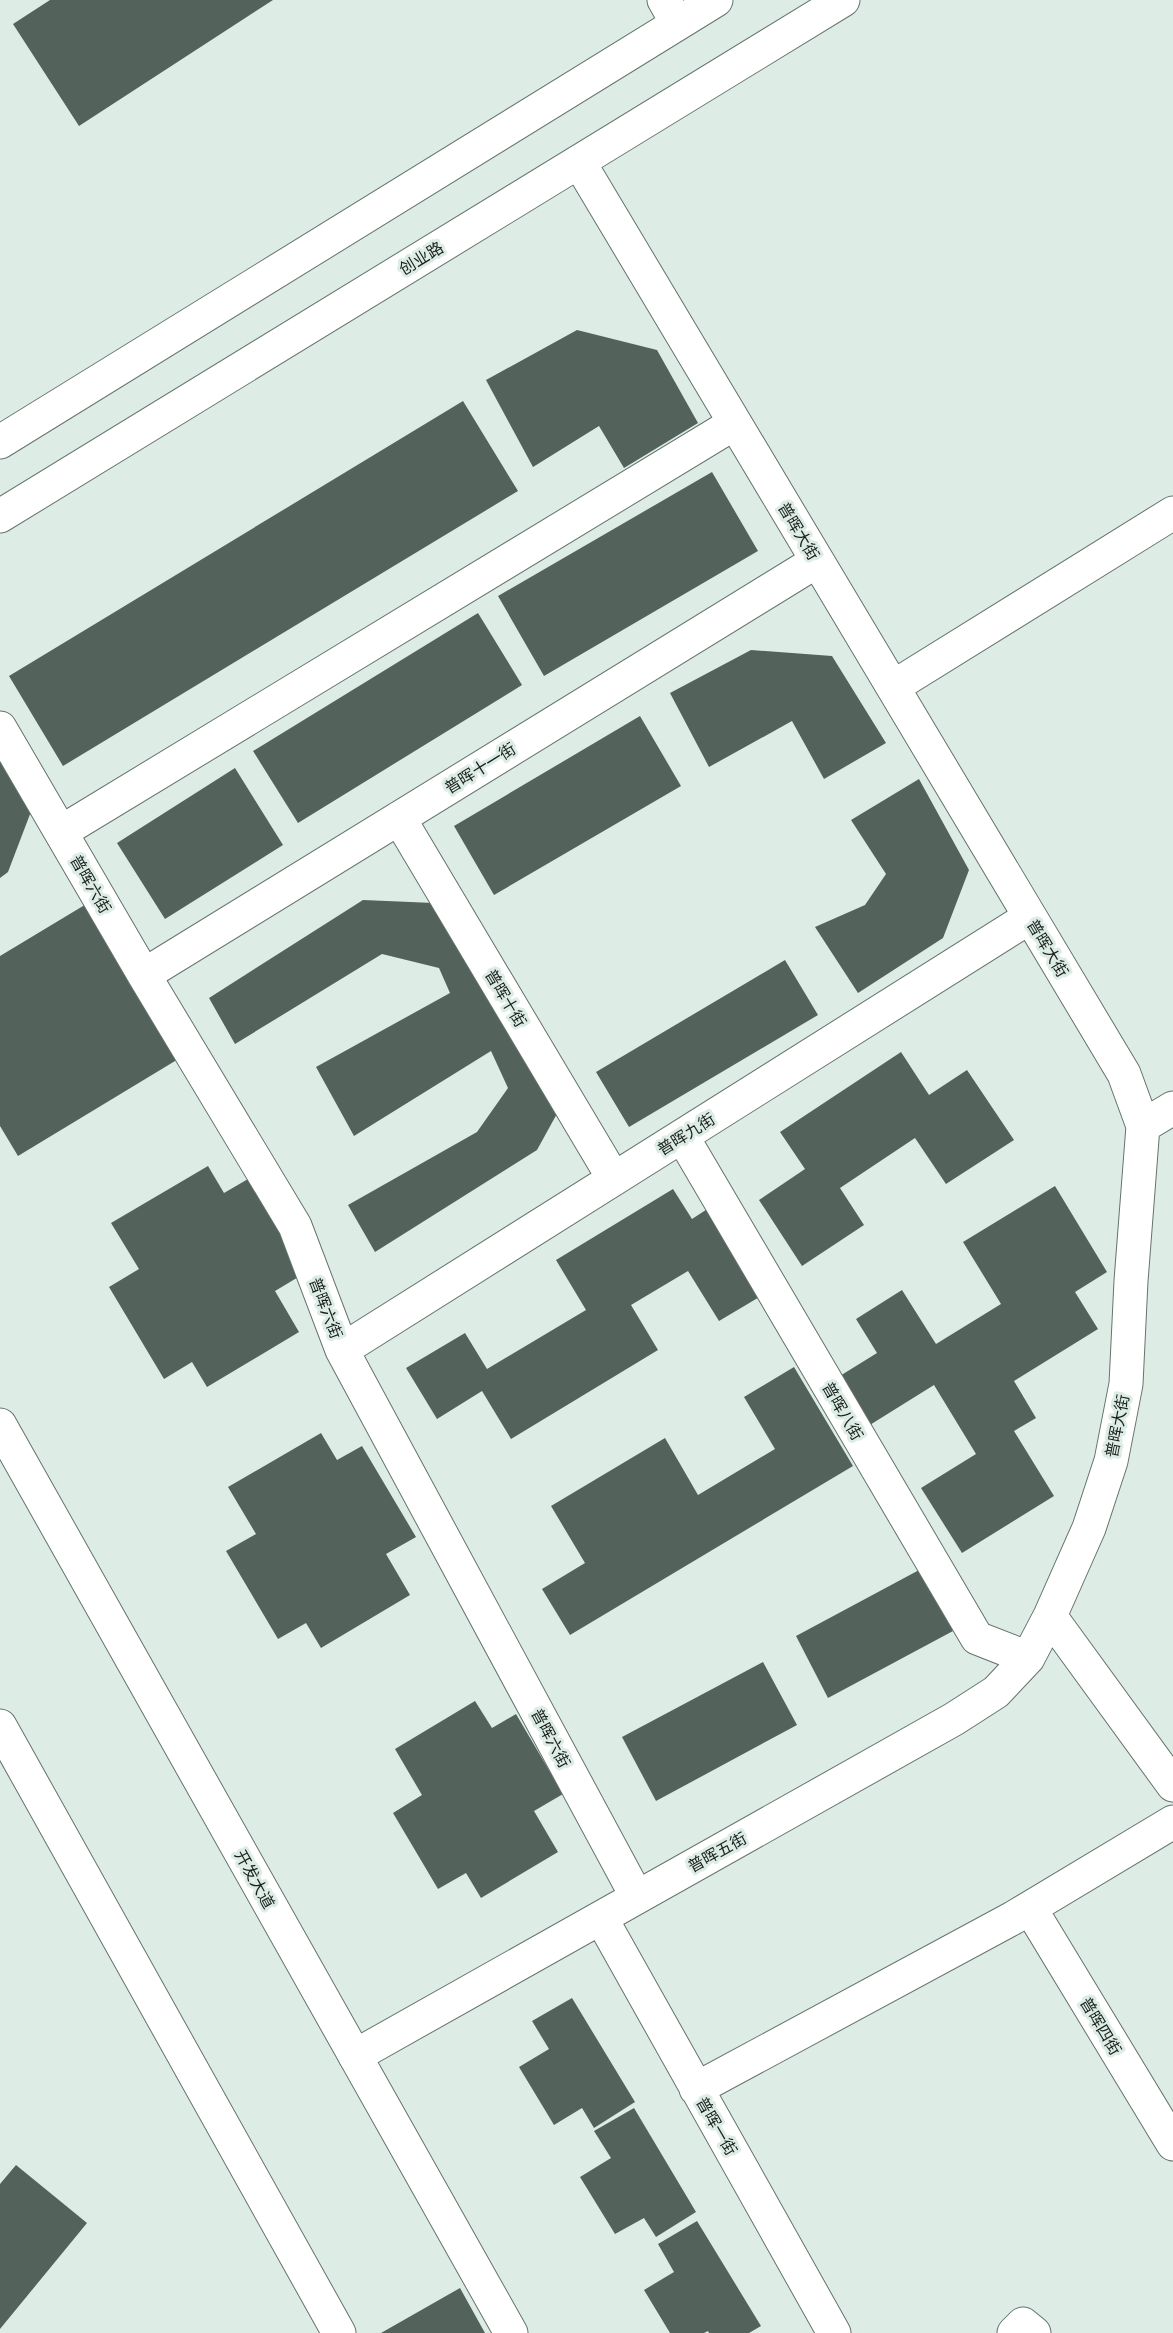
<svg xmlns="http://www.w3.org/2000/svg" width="1173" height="2333" font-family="'Open Sans','Noto Sans SC',sans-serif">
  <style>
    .building { fill: #54625c }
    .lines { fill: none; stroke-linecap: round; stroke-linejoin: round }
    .minor-casing { stroke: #65736d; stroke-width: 35 }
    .tertiary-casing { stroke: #65736d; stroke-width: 35 }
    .primary-casing { stroke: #65736d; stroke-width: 35 }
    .minor { stroke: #fff; stroke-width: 33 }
    .tertiary { stroke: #fff; stroke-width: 33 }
    .primary { stroke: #fff; stroke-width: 33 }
    .labels { text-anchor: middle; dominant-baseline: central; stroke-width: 6; stroke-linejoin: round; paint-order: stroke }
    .street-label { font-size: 16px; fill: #191f1c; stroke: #ddede6 }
  </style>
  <rect width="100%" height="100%" fill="#ddede6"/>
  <path class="building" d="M50,0H273L79,126L13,24Z
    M577,330L657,350L698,423L624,468L599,426L533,467L486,380Z
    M463,401L518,491L63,766L9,676Z
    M712,472L758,551L544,676L498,596Z
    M478,613L522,685L298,823L253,751Z
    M751,650L832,656L886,743L824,779L792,721L709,767L670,693Z
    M640,716L681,786L494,895L454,826Z
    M0,751L32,809L8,872L0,878Z
    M235,768L283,845L165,919L117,843Z
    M919,779L969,870L943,938L858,993L815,927L865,905L886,874L851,820Z
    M363,900L434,903L559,1110L537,1150L375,1252L348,1205L477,1132L508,1088L491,1051L354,1136L316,1067L450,993L439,968L382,954L235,1044L209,998Z
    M88,903L180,1058L18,1156L0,1126V956Z
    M785,960L818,1015L629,1127L596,1072Z
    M901,1052L929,1095L967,1070L1014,1140L946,1184L915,1138L840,1188L864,1225L802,1266L759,1200L805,1169L780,1132Z
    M208,1166L224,1193L248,1179L305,1273L275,1291L299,1332L207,1387L192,1362L164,1379L109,1287L139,1269L111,1223Z
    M1055,1186L1107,1272L1075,1292L1098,1329L1014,1381L1036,1418L1014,1431L1054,1496L962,1553L921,1488L976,1454L934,1385L865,1428L835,1379L877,1353L856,1319L902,1290L936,1344L1001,1304L963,1242Z
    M673,1189L692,1219L715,1204L768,1292L719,1321L688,1271L631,1305L658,1350L511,1439L482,1391L437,1419L406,1368L465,1333L487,1369L586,1310L556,1260Z
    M794,1367L853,1466L570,1635L542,1589L585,1563L551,1506L665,1438L698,1495L775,1449L744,1397Z
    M321,1433L337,1460L362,1446L416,1537L386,1554L410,1595L321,1648L306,1623L278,1639L226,1551L256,1534L228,1487Z
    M921,1569L953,1631L828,1698L796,1636Z
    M763,1662L797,1725L656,1801L622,1737Z
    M475,1701L492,1728L516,1714L563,1794L534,1811L558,1852L481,1898L466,1873L438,1889L393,1813L422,1795L395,1749Z
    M572,1998L635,2102L594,2128L582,2108L554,2125L519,2067L549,2049L532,2021Z
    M634,2108L696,2212L656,2237L644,2218L615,2234L580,2177L611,2158L594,2131Z
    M16,2165L87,2223L0,2329V2184Z
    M697,2221L761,2326L749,2333H709L708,2331L704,2333H670L644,2290L674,2272L658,2244Z
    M460,2288L485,2333H381Z"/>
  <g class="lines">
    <defs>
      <path id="minor" d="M664,0L677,23
        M579,162L1124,1074L1143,1126L1131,1281L1126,1384L1111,1461L1089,1528L1050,1616L1173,1785
        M893,687L1173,513
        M0,728L144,975L295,1226L342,1350L637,1897
        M399,818L614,1179
        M61,832L735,423
        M144,975L817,561
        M1143,1126L1173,1108
        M682,1136L977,1638L1028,1658
        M342,1350L1030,917
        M1030,1908L1173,2144
        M601,1918L834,2333
        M355,2056L954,1719L996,1692L1028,1658L1050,1616
        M696,2089L1013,1918L1173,1822
        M1014,2333L1023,2324L1034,2333"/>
      <path id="tertiary" d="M0,1425L511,2333
        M0,1726L339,2333"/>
      <path id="primary" d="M0,442L716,0
        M0,516L843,0"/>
    </defs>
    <use href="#minor" class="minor-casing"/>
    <use href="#tertiary" class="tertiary-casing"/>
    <use href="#primary" class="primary-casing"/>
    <use href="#minor" class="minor"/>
    <use href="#tertiary" class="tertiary"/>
    <use href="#primary" class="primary"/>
  </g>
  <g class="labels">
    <g class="street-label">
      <text transform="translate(421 258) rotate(-31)">创业路</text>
      <text transform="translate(799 531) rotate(59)">普晖大街</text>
      <text transform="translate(480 768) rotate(-32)">普晖十一街</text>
      <text transform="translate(91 884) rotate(60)">普晖六街</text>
      <text transform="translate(1048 948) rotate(59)">普晖大街</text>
      <text transform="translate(506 998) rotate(59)">普晖十街</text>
      <text transform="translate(686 1134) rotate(-32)">普晖九街</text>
      <text transform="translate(326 1308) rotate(69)">普晖六街</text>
      <text transform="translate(843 1411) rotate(60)">普晖八街</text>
      <text transform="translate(1117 1426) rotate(-79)">普晖大街</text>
      <text transform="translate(551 1738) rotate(62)">普晖六街</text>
      <text transform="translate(717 1852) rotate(-29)">普晖五街</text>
      <text transform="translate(255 1879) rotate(61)">开发大道</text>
      <text transform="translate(1101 2026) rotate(59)">普晖四街</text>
      <text transform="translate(717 2126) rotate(60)">普晖一街</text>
    </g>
  </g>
</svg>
